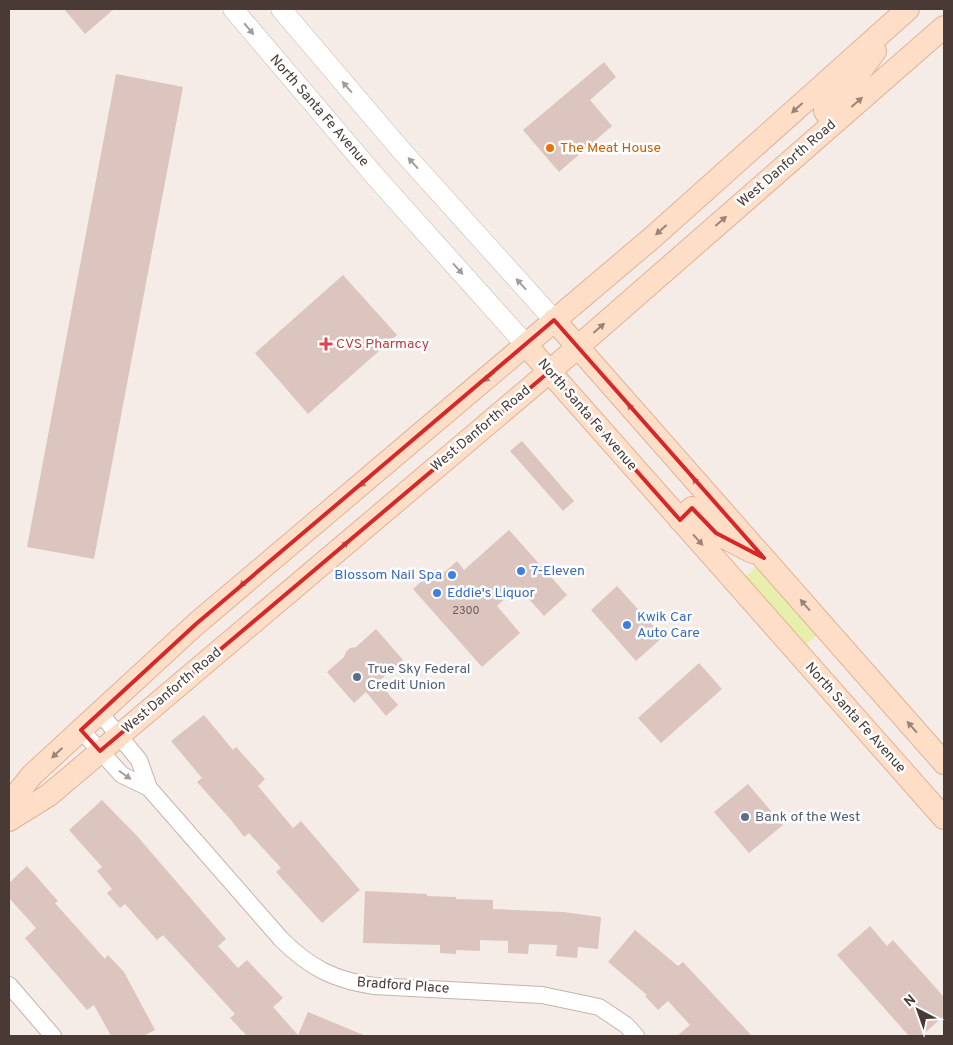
<svg xmlns="http://www.w3.org/2000/svg" width="953" height="1045" font-family="Overpass,sans-serif">
  <style>
    .green { fill: #e8eeac }
    .building { fill: #dbc5be }
    .lines { fill: none; stroke-linecap: round; stroke-linejoin: round }
    .minor-casing { stroke: #c5b3ab; stroke-width: 18 }
    .tertiary-casing { stroke: #c5b3ab; stroke-width: 21 }
    .secondary-casing { stroke: #e0b296; stroke-width: 24 }
    .minor { stroke: #fff; stroke-width: 16 }
    .tertiary { stroke: #fff; stroke-width: 20 }
    .secondary { stroke: #ffdec7; stroke-width: 22 }
    .oneway { fill: #a49c9a }
    .oneway2 { fill: #9b8477 }
    .marked { fill: none; stroke: #d62828; stroke-width: 4; stroke-linejoin: round }
    .food-dot { fill: #e8710a; stroke: #fff; stroke-width: 2 }
    .health-dot { fill: #e0444e; stroke: #fff; stroke-width: 2 }
    .shop-dot { fill: #3f7fe0; stroke: #fff; stroke-width: 2 }
    .service-dot { fill: #5c6f8a; stroke: #fff; stroke-width: 2 }
    .labels { text-anchor: middle; dominant-baseline: central; stroke-width: 5; stroke-linejoin: round; paint-order: stroke }
    .number-label { font-size: 11px; fill: #6e5d57 }
    .street-label { font-size: 14px; fill: #493a35; stroke: #fff }
    .food-label { font-size: 14px; fill: #c56008; stroke: #fff; text-anchor: start }
    .health-label { font-size: 14px; fill: #be3a42; stroke: #fff; text-anchor: start }
    .shop-label { font-size: 14px; fill: #366cbe; stroke: #fff; text-anchor: start }
    .service-label { font-size: 14px; fill: #4e5e75; stroke: #fff; text-anchor: start }
  </style>
  <rect width="100%" height="100%" fill="#f5ece7"/>
  <path class="green" d="M756,567L817,635L805,645L745,577Z"/>
  <path class="building" d="M64,9H114L85,34Z
    M604,62L616,77L590,100L612,126L559,172L523,130Z
    M116,74L183,87L94,559L27,547Z
    M343,275L397,335L308,414L255,353Z
    M522,441L574,501L563,511L510,451Z
    M509,530L567,595L544,616L518,587L497,606L520,633L482,667L413,589L435,569L440,576L457,561L464,570Z
    M617,586L663,637L636,661L591,610Z
    M376,629L403,660L378,682L398,705L386,716L366,692L354,703L327,672L344,657L346,652L350,648L356,647Z
    M699,663L722,689L661,743L638,718Z
    M204,715L233,750L236,747L265,779L258,786L293,828L301,821L360,890L322,923L276,872L281,868L249,833L244,837L231,820L197,782L202,778L171,741Z
    M748,784L783,825L749,853L714,812Z
    M102,800L137,836L226,939L218,946L238,968L247,960L283,998L273,1007L298,1035L308,1012L366,1036H247L230,1018L235,1014L163,935L157,940L125,904L120,908L107,893L112,889L97,871L102,867L69,830Z
    M27,866L58,901L55,903L105,959L108,955L124,972L155,1030L143,1036H111L94,1005L87,1010L25,938L36,928L9,898V883Z
    M365,891L427,894V896L456,897V899L493,900V909L563,912L601,917L598,949L578,947L577,958L556,956L557,945L529,944L528,954L508,953V941L480,940V951L456,950V954L440,953V945L363,943Z
    M870,926L887,946L893,940L944,997V1016L921,1036H909L837,955Z
    M635,930L678,966L683,962L752,1036H677L690,1025L668,1001L658,1010L645,996L647,995L608,962Z"/>
  <g class="lines">
    <defs>
      <path id="minor" d="M100,713L139,760L149,788L281,939C310,968 334,980 374,986L542,995L599,1007L626,1025L636,1036
        M81,730L122,775L149,788
        M9,985L53,1036"/>
      <path id="tertiary" d="M233,9L374,175L526,345
        M281,9L401,150L554,320"/>
      <path id="secondary" d="M833,123L825,111V107L854,80L875,51
        M554,320L944,763
        M526,345L944,818
        M680,520L692,508L716,533L752,552
        M9,804L32,775L196,624L653,237L908,9
        M9,820L49,795L549,372L944,27"/>
    </defs>
    <use href="#minor" class="minor-casing"/>
    <use href="#tertiary" class="tertiary-casing"/>
    <use href="#secondary" class="secondary-casing"/>
    <use href="#minor" class="minor"/>
    <use href="#tertiary" class="tertiary"/>
    <use href="#secondary" class="secondary"/>
  </g>
  <defs><path id="oneway-solid" d="M-6-.8H1V-3.2L6.5 0L1 3.2V.8H-6Z" transform="scale(1.25)"/></defs>
  <g class="oneway">
    <use href="#oneway-solid" transform="translate(249 29) rotate(50)"/>
    <use href="#oneway-solid" transform="translate(347 87) rotate(-131)"/>
    <use href="#oneway-solid" transform="translate(413 163) rotate(-132)"/>
    <use href="#oneway-solid" transform="translate(458 269) rotate(48)"/>
    <use href="#oneway-solid" transform="translate(521 284) rotate(-132)"/>
    <use href="#oneway-solid" transform="translate(125 775) rotate(35)"/>
  </g>
  <g class="oneway2">
    <use href="#oneway-solid" transform="translate(857 102) rotate(-41)"/>
    <use href="#oneway-solid" transform="translate(797 108) rotate(138)"/>
    <use href="#oneway-solid" transform="translate(721 221) rotate(-41)"/>
    <use href="#oneway-solid" transform="translate(661 230) rotate(138)"/>
    <use href="#oneway-solid" transform="translate(599 328) rotate(-41)"/>
    <use href="#oneway-solid" transform="translate(489 377) rotate(140)"/>
    <use href="#oneway-solid" transform="translate(632 409) rotate(-131)"/>
    <use href="#oneway-solid" transform="translate(365 482) rotate(140)"/>
    <use href="#oneway-solid" transform="translate(697 483) rotate(-131)"/>
    <use href="#oneway-solid" transform="translate(698 540) rotate(48)"/>
    <use href="#oneway-solid" transform="translate(343 546) rotate(-40)"/>
    <use href="#oneway-solid" transform="translate(245 582) rotate(140)"/>
    <use href="#oneway-solid" transform="translate(805 605) rotate(-131)"/>
    <use href="#oneway-solid" transform="translate(912 727) rotate(-131)"/>
    <use href="#oneway-solid" transform="translate(57 753) rotate(137)"/>
  </g>
  <path class="marked" d="M554,320L764,558L716,533L692,508L680,520L549,372L100,751L81,730L196,624Z"/>
  <circle class="food-dot" cx="550" cy="148" r="5"/>
  <path class="health-dot" d="M323.5 336.5h5v5h5v5h-5v5h-5v-5h-5v-5h5z"/>
  <g class="shop-dot">
    <circle cx="521" cy="571" r="5"/>
    <circle cx="452" cy="575" r="5"/>
    <circle cx="437" cy="593" r="5"/>
    <circle cx="627" cy="625" r="5"/>
  </g>
  <g class="service-dot">
    <circle cx="357" cy="677" r="5"/>
    <circle cx="745" cy="817" r="5"/>
  </g>
  <g class="labels">
    <g class="number-label">
      <text x="466" y="611">2300</text>
    </g>
    <g class="street-label">
      <text transform="translate(319 111) rotate(49)">North Santa Fe Avenue</text>
      <text transform="translate(787 164) rotate(-41)">West Danforth Road</text>
      <text transform="translate(587 415) rotate(49)">North Santa Fe Avenue</text>
      <text transform="translate(481 429) rotate(-40)">West Danforth Road</text>
      <text transform="translate(172 691) rotate(-40)">West Danforth Road</text>
      <text transform="translate(855 718) rotate(48)">North Santa Fe Avenue</text>
      <text transform="translate(403 986) rotate(4)">Bradford Place</text>
    </g>
    <g class="food-label">
      <text x="560" y="148">The Meat House</text>
    </g>
    <g class="health-label">
      <text x="336" y="344">CVS Pharmacy</text>
    </g>
    <g class="shop-label">
      <text x="531" y="571">7-Eleven</text>
      <text x="442" y="575" text-anchor="end">Blossom Nail Spa</text>
      <text x="447" y="593">Eddie's Liquor</text>
      <text x="637" y="617">Kwik Car<tspan x="637" dy="16">Auto Care</tspan></text>
    </g>
    <g class="service-label">
      <text x="367" y="669">True Sky Federal<tspan x="367" dy="16">Credit Union</tspan></text>
      <text x="755" y="817">Bank of the West</text>
    </g>
  </g>
  <rect width="953" height="1045" fill="none" stroke="#493a35" stroke-width="20"/>
  <g transform="translate(918 1010) rotate(319)" stroke="#ffffff" stroke-width="4" paint-order="stroke">
  <path d="M0-4L9 19L0 12L-9 19Z" fill="#493a35"/>
  <text y="-8" font-size="14" font-weight="bold" text-anchor="middle" fill="#493a35">N</text>
  </g>
</svg>
